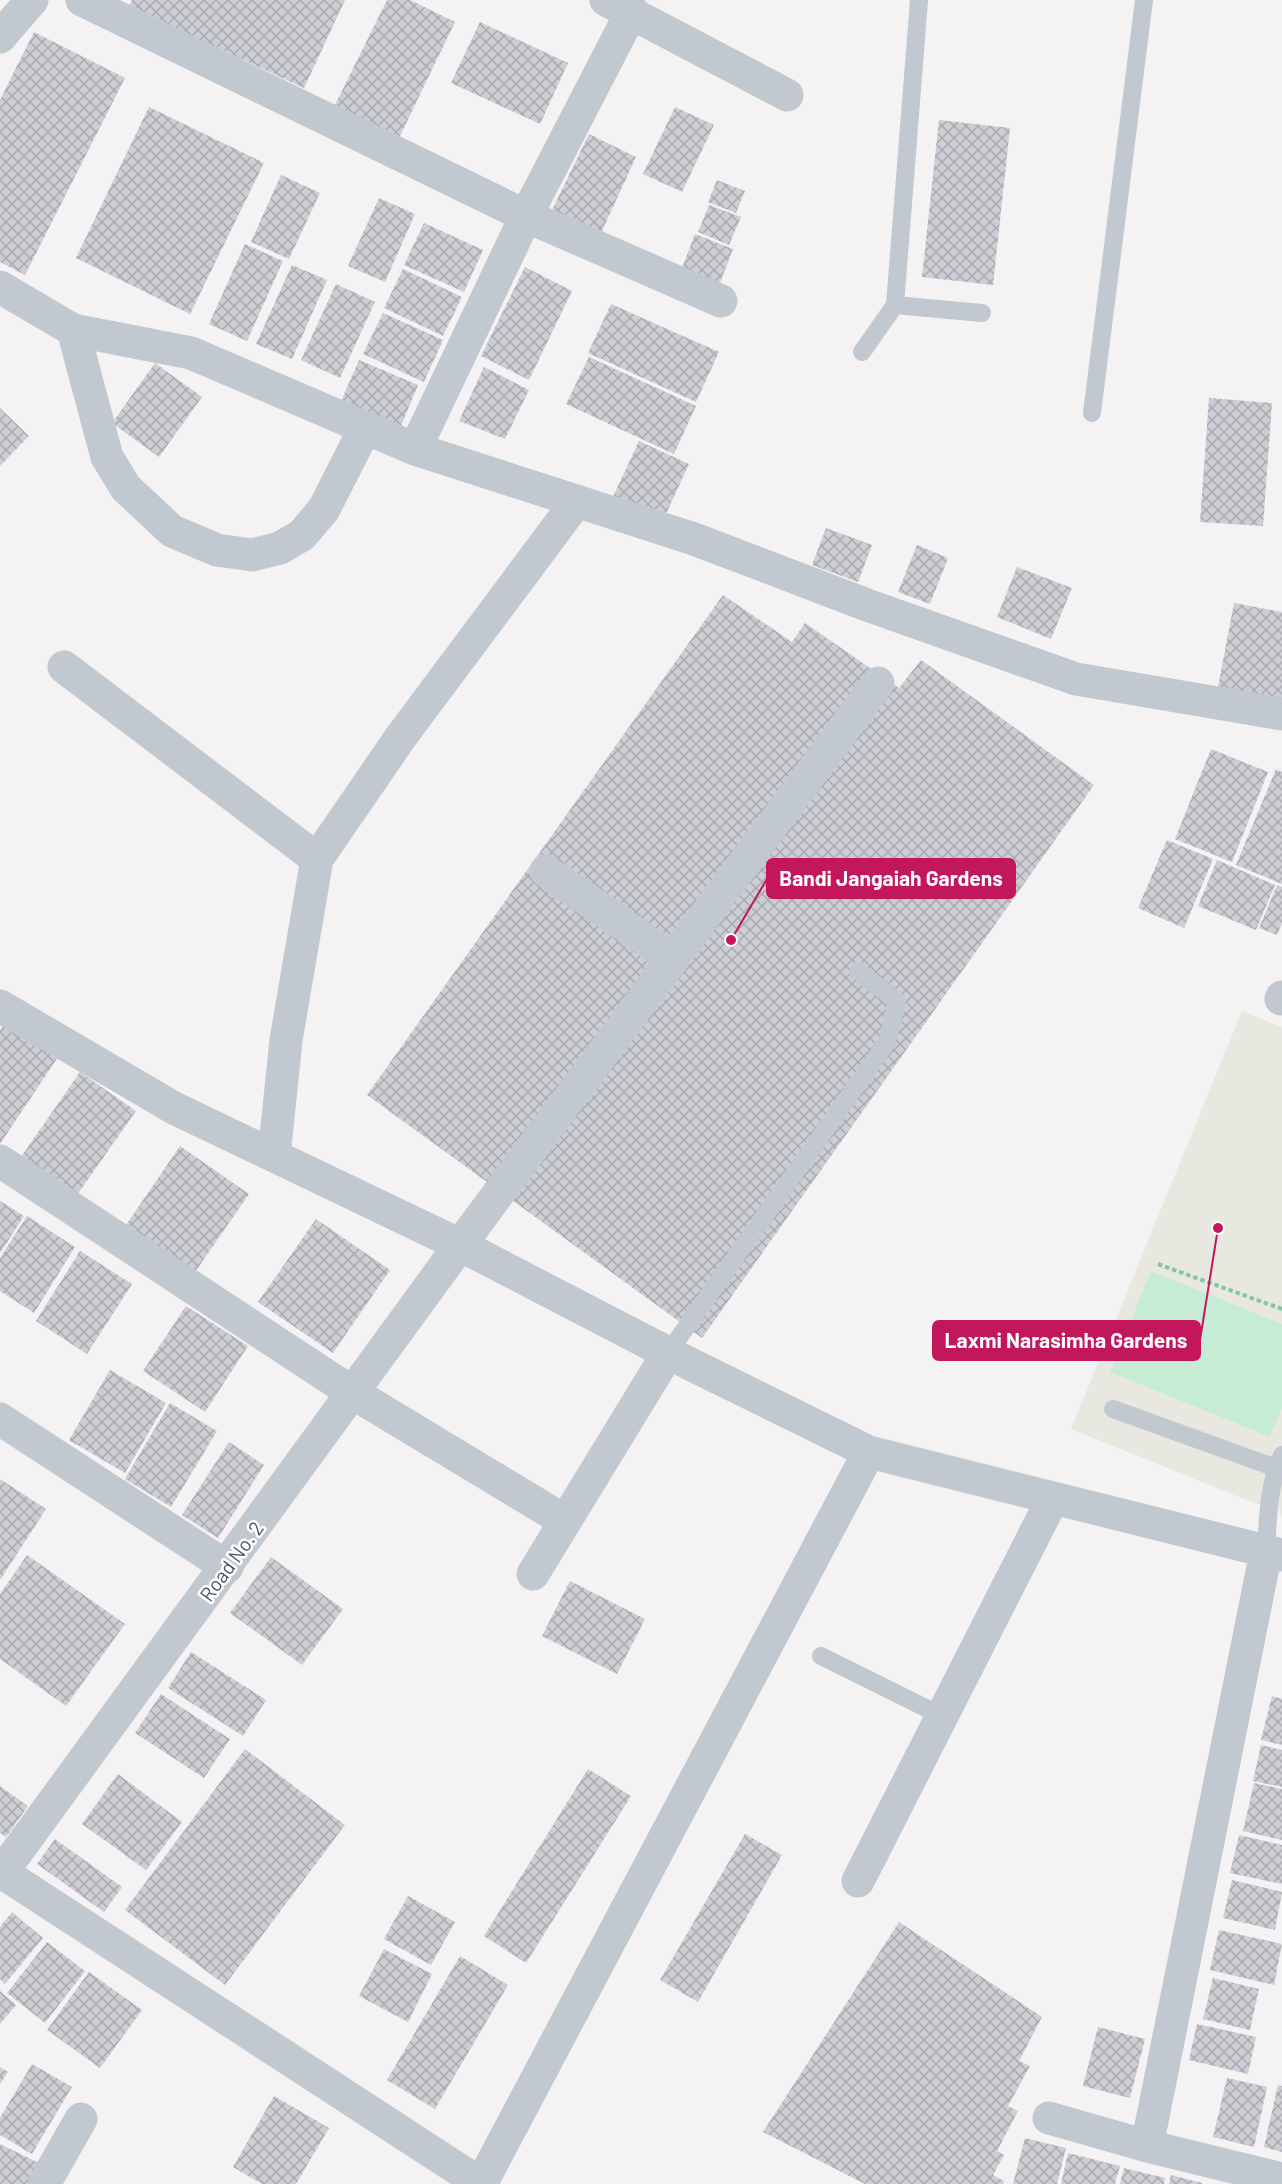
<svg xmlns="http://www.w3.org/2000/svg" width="1282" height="2184" font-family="Barlow,sans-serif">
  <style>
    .commercial { fill: #e9e8e0 }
    .green { fill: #c6ecd6 }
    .building { fill: url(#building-cross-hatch) }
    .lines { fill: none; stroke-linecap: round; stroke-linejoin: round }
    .path { stroke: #81c7a7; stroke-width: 4; stroke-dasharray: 4.5 3; stroke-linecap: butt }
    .service { stroke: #c1c8cf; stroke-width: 18 }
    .minor { stroke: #c1c8cf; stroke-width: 33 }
    .labels { text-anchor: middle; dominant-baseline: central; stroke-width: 5; stroke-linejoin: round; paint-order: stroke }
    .street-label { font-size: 20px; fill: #4b545e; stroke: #fff }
    .leader { fill: none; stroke: #c2185b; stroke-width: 2 }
    .callout-dot { fill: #c2185b; stroke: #fff; stroke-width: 2 }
    .callout { fill: #c2185b; stroke: #c2185b; stroke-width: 2 }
    .callout-label { font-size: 21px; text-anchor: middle; font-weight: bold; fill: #fff }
  </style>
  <defs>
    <pattern id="building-cross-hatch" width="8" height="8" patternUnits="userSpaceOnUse" patternTransform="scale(1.5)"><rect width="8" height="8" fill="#ccced4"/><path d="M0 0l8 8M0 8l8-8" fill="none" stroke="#a8aaaf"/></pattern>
  </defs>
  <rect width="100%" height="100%" fill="#f4f2f2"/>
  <path class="commercial" d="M1242,1011L1282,1027V1518L1279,1509L1251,1502L1071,1429Z"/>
  <path class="green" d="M1151,1271L1282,1324V1408L1270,1437L1110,1372Z"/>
  <path class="building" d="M132,0H345L304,88L129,7Z
    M387,0H410L455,22L398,140L333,109Z
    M480,22L568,63L540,124L451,83Z
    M34,32L125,78L25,275L0,262V100Z
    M149,107L264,163L190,314L76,258Z
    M675,107L714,125L682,192L643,174Z
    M939,120L1010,128L993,285L922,277Z
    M589,134L636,157L601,233L552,210Z
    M281,175L320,193L289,259L251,242Z
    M717,180L745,191L736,213L708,202Z
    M379,198L415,214L385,282L348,266Z
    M709,205L741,217L729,245L698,232Z
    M424,223L483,250L464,292L404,265Z
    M695,234L733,249L720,283L682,268Z
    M245,244L283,261L247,341L209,324Z
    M292,265L327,280L292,359L256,344Z
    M525,267L572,291L529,380L481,356Z
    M403,269L462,297L443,336L384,308Z
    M336,284L375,302L340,378L301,360Z
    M611,304L719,352L696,402L588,353Z
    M383,313L443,340L424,382L363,354Z
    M589,357L696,406L674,454L566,404Z
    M359,360L418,385L398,433L338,408Z
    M155,363L202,397L159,457L112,423Z
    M484,367L529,390L505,439L459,421Z
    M1209,398L1272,403L1263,526L1200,522Z
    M0,408L29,436L0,466Z
    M639,441L689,464L660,527L610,503Z
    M826,528L872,545L858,582L812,565Z
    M917,545L948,558L930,604L898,592Z
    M1017,567L1072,588L1051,639L997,617Z
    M723,595L792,642L805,623L899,688L921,660L1094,785L702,1338L367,1095Z
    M1234,603L1282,612V698L1218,687Z
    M1211,749L1268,772L1232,862L1175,839Z
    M1276,769L1282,772V884L1236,865Z
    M1167,840L1213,859L1184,928L1138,908Z
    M1217,860L1275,885L1256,930L1198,906Z
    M1277,885L1282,887V923L1277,935L1259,928Z
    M5,1022L58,1057L0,1144V1030Z
    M80,1072L136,1111L77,1195L21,1157Z
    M180,1146L249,1194L193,1275L124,1228Z
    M0,1201L24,1216L0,1253Z
    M27,1216L75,1247L34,1313L0,1291V1258Z
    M316,1219L390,1270L333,1353L258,1302Z
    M80,1251L132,1284L87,1354L36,1321Z
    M186,1306L248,1346L205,1412L143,1371Z
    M110,1370L166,1403L125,1473L69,1440Z
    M170,1403L217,1431L171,1507L125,1479Z
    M229,1442L264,1465L218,1538L182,1515Z
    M0,1479L46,1509L0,1580Z
    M27,1555L125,1624L66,1706L0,1659V1594Z
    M271,1557L343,1609L302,1665L230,1613Z
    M570,1581L645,1619L617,1674L542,1636Z
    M191,1652L266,1700L243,1736L168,1688Z
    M161,1694L230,1739L204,1778L135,1733Z
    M1272,1696L1282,1699V1745L1261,1740Z
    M1261,1745L1282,1750V1787L1253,1781Z
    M245,1749L345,1825L225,1985L125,1910Z
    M588,1769L631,1796L526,1963L484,1936Z
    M118,1774L182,1822L146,1870L82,1824Z
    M1254,1783L1282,1789V1840L1243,1831Z
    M0,1786L28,1806L6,1837L0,1833Z
    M745,1834L782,1855L698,2002L660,1980Z
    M1239,1835L1282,1845V1884L1230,1873Z
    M55,1839L122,1887L104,1912L37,1864Z
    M1232,1880L1282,1892L1275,1930L1223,1918Z
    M408,1896L455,1922L431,1965L384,1939Z
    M12,1912L43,1938L5,1984L0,1979V1927Z
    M899,1922L1042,2017L1019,2061L1030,2066L1008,2106L1018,2111L997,2151L1004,2155L993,2175L1004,2181L1003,2184H865L763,2132Z
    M1219,1930L1282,1944L1274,1985L1210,1970Z
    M47,1942L85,1971L45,2023L7,1993Z
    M384,1949L432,1974L408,2022L359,1996Z
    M460,1956L508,1985L435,2109L387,2080Z
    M89,1972L142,2010L100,2068L47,2030Z
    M1213,1978L1259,1989L1250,2030L1203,2019Z
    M0,1991L16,2005L0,2024Z
    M1197,2024L1256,2037L1248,2074L1189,2060Z
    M1098,2027L1145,2039L1130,2098L1083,2086Z
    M32,2064L72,2087L32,2154L0,2135V2118Z
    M0,2067L8,2072L0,2084Z
    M1227,2078L1267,2087L1254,2147L1213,2137Z
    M1278,2085L1282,2086V2152L1264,2147Z
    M274,2096L329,2128L296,2184H262L233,2167Z
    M1025,2138L1066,2148L1057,2184H1013Z
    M0,2144L41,2164L32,2184H0Z
    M1068,2153L1120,2166L1115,2184H1061Z
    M1124,2168L1165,2178L1164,2184H1120Z
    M1171,2175L1202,2183V2184H1169Z"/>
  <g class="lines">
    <path class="path" d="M1158,1264L1282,1309"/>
    <path class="service" d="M919,0L895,305L982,313
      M862,352L895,305
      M1092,413L1144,0
      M668,1353L887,1042L897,1001L858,971
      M1113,1409L1276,1468
      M1266,1552C1268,1519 1268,1485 1282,1455
      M821,1656L942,1716"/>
    <path class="minor" d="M82,0L526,216L721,301
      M606,0L787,95
      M0,37L32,0
      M0,287L73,330L191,353L415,449L526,216L632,11
      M73,330L107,457L126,488L172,531L217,550L252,555L280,548L302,535L324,509L365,428
      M415,449L694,539L867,605L1076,679L1282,714
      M64,667L317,859
      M546,871L673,959
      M1281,999L1282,997
      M0,1006L174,1108L460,1245L668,1353L869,1452L1282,1555
      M274,1156L286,1040L317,859L400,738L577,501
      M0,1161L353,1393L565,1521
      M0,1419L227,1567
      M533,1574L668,1353
      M0,1871L481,2184
      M0,1875L460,1245L878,683
      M858,1881L1053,1498
      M1049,2118L1147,2146L1282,2179
      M1147,2146L1266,1552
      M44,2184L81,2119
      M481,2184L869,1452"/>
  </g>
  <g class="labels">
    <g class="street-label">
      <text transform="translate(231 1561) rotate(-54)">Road No. 2</text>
    </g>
  </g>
  <path class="leader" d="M731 940L767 879M1218 1228L1200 1340"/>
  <g class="callout-dot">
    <circle cx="731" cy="940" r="6"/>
    <circle cx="1218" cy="1228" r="6"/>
  </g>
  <g class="callout">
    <rect x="767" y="859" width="248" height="39" rx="6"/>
    <rect x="933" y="1321" width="267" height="39" rx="6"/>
  </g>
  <g class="callout-label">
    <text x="891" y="886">Bandi Jangaiah Gardens</text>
    <text x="1066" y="1348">Laxmi Narasimha Gardens</text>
  </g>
</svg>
